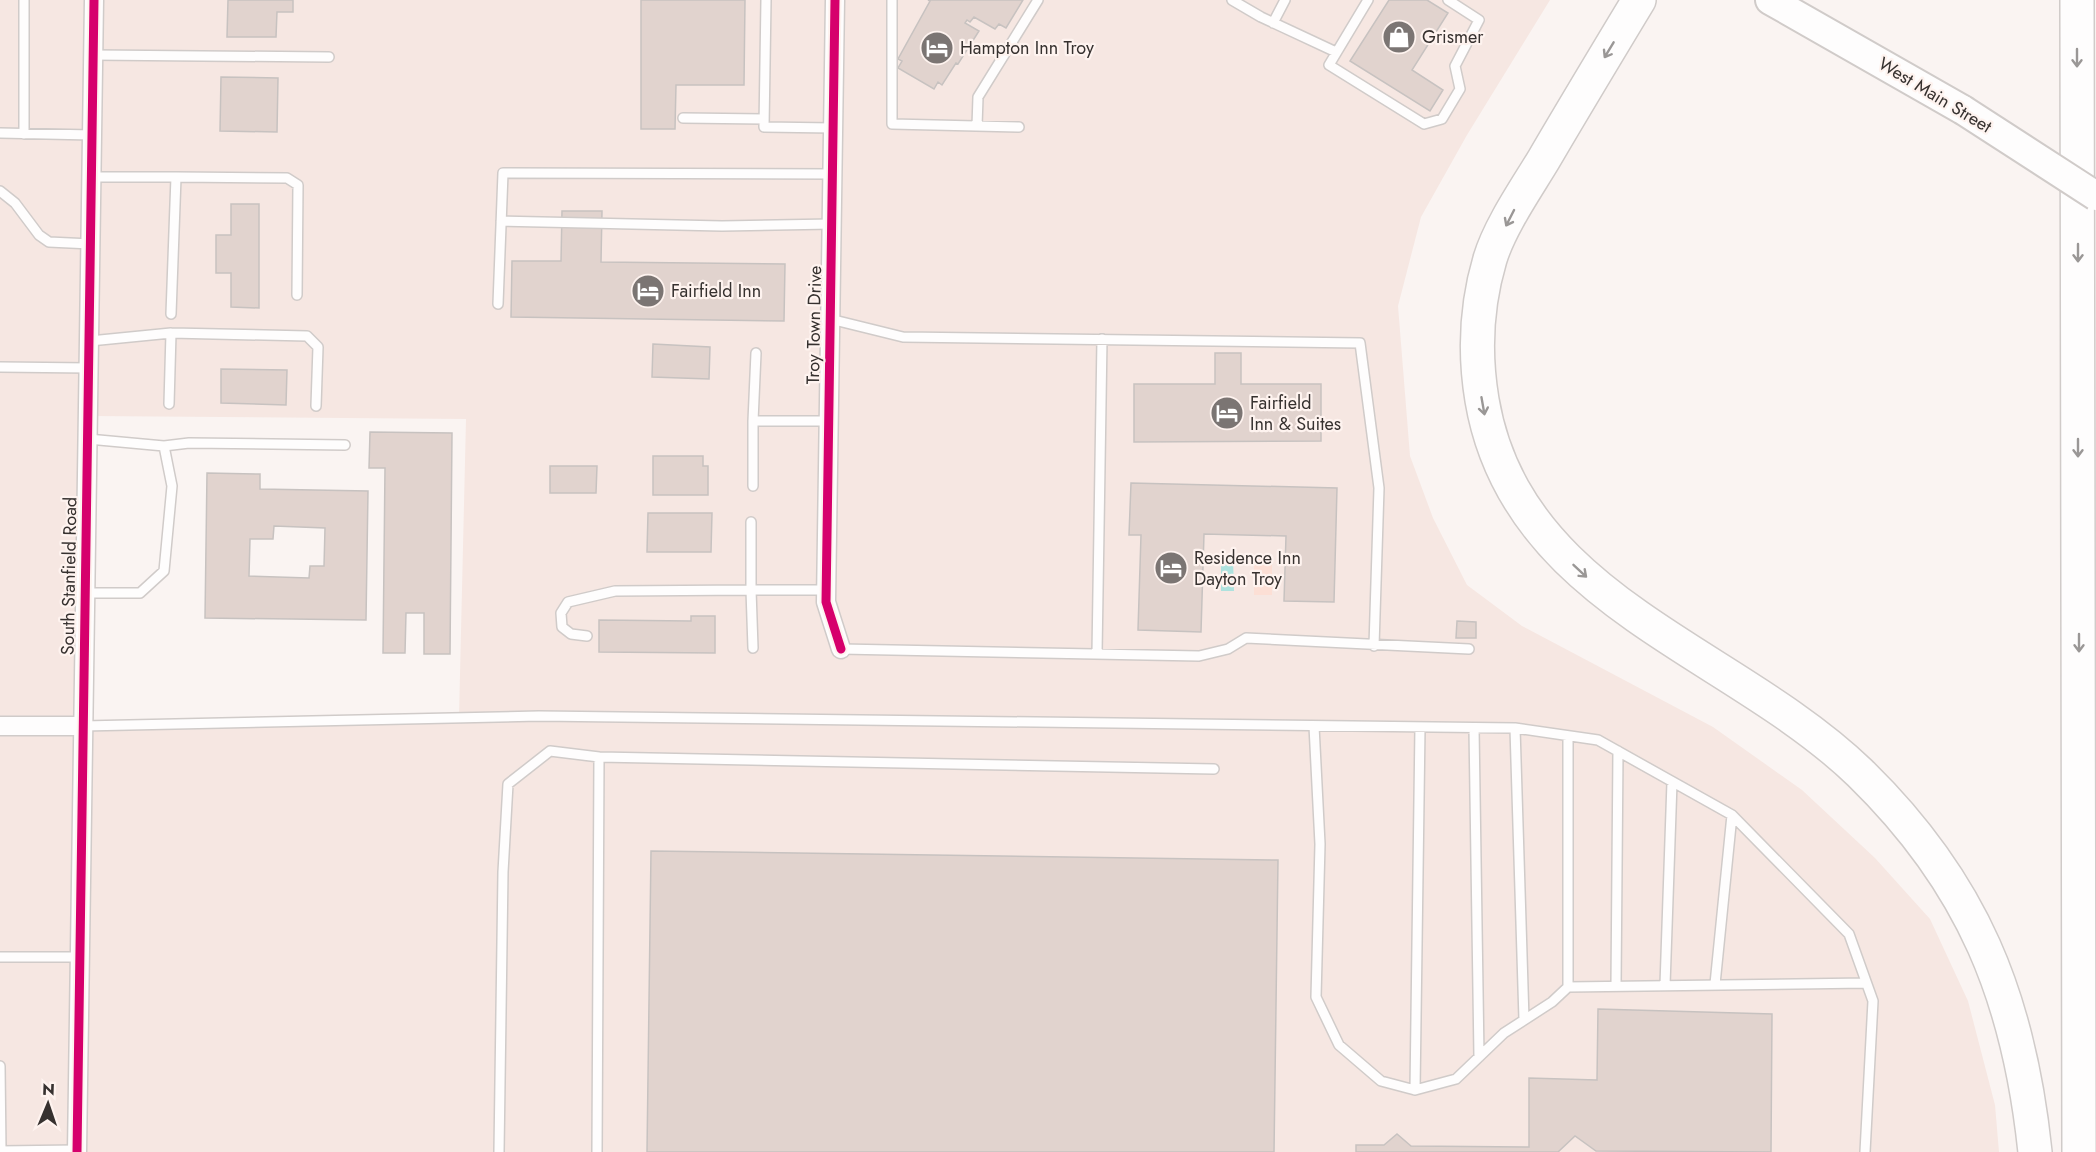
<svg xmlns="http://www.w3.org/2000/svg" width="2096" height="1152" font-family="Jost,sans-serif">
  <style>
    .built { fill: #f6e7e2; fill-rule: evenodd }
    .green { fill: #fcdfd5 }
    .water { fill: #aee2de }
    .building { fill: #e1d3ce; stroke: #c7c2c0; stroke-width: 1.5; fill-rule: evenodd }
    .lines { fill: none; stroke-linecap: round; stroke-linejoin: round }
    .lane-casing { stroke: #d0cbc9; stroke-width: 12 }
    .street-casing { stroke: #d0cbc9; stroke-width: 21 }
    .primary-casing { stroke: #d0cbc9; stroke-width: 32 }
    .highway-casing { stroke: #d0cbc9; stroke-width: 36 }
    .lane { stroke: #fefdfd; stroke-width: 9 }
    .street { stroke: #fefdfd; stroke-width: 18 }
    .primary { stroke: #fefdfd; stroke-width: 28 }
    .highway { stroke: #fefdfd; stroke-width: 33 }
    .primary-bridge-casing { stroke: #d0cbc9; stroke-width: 32; stroke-linecap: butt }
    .primary-bridge { stroke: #fefdfd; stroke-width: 28 }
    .cycleway-casing { stroke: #fef3ef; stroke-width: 13 }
    .cycleway { stroke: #d6006c; stroke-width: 9 }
    .oneway { stroke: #9a9796 }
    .labels { text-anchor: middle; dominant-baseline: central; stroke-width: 4.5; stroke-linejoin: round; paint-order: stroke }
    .poi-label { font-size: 18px; fill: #36312f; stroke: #fef3ef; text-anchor: start }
    .street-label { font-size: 18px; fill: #36312f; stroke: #fef3ef }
  </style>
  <rect width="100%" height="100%" fill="#faf4f2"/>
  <path class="built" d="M0,0H1550L1467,135L1421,217L1398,306L1410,456L1433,518L1467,585L1522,626L1713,727L1802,790L1875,858L1930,919L1968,1001L1995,1105L1999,1152H0ZM89,416L466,419L459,717L84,726Z"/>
  <path class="green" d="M1254,559H1272V595H1254Z"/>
  <path class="water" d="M1221,557H1236L1233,559L1234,591H1221Z"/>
  <path class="building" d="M228,0H293V12H277L276,37H227Z
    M641,0H745L744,85H676L675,129H641Z
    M928,0H1023L1006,28L999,24L995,29L974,17L970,22L967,20L965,23L979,31L958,64L956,63L942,85L938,82L934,89L898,68L902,61L898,59L930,1Z
    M1389,0H1427L1448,13L1412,70L1443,90L1430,111L1350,61Z
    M221,77L278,78L277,132L220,131Z
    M231,204H259V308L231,307V273H216V235H231Z
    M562,211H602L601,262L785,264L784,321L511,317L512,261H561Z
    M653,344L710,347L709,379L652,377Z
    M1215,353H1241V384H1321V441L1134,442V384H1215Z
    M221,369L287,370L286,405L221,403Z
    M370,432L452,433L450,654H424V613H406L405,653H383L385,468H369Z
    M653,456H703V466H708V495H653Z
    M550,466H597L596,493H550Z
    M207,473L260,474V489L368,491L366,620L205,618ZM274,526L325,528L324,566H310L309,578L249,576L250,539H273Z
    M1131,483L1337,488L1334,602L1284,601L1286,536L1204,534L1201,632L1138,630L1141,535H1129Z
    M648,513H712L711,552H647Z
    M691,616H715V653L599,652V620L691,621Z
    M1457,621L1476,622V638H1456Z
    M651,851L1278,860L1274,1152H647Z
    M1598,1009L1772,1014L1771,1152L1596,1151L1575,1136L1558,1152H1356V1145H1384L1397,1134L1411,1146L1529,1147V1078L1597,1080Z"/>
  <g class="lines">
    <defs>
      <path id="lane" d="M24,0V134
        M766,0L764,127L833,128
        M892,0V124L1019,127
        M1232,0L1261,17L1336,52
        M1368,0L1329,65L1424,124L1442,119L1460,89L1455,66L1479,20L1448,0
        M1273,23L1285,0
        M93,55L329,57
        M683,118L764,119
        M977,126L978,97L1038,0
        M0,133L92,135
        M92,177H176L171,314
        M176,177L287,178L298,185L297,295
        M0,191L15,203L39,235L49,242L91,244
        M501,221L722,226L832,224
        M498,304L503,173L833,174
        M830,319L903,337L1360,343L1379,488L1374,646
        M90,341L171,333L307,336L318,347L316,406
        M756,353L753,421H829
        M0,367L89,368
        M169,404L171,333
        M164,446L189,443L345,445
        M753,486V421
        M751,522V590H826
        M86,593H140L164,571L172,486L164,446L88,439
        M587,636L571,634L562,627L561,613L568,602L615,591L751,590L753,648
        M841,649L1199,656L1228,649L1246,638L1469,649
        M1097,654L1102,339
        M83,726L539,716L1515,728L1598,740L1732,815L1849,934L1873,1001L1865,1152
        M1314,726L1320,844L1316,997L1339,1045L1381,1081L1415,1090L1456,1079L1504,1033L1552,1002L1568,987L1866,983
        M1474,728L1479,1057
        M1515,728L1524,1020
        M1568,736V987
        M0,957H80
        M1715,984L1732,815
        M1665,985L1672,782
        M1616,986L1618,751
        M0,1066L1,1151
        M1415,1090L1420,727
        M0,1151L77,1150
        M499,1152L503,872L508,784L550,751L599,757
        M597,1152L599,757L1214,769"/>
      <path id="street" d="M835,0L826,602L841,649
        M0,726H83
        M77,1152L94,0"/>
      <path id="primary" d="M1770,0L1963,110"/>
      <path id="highway" d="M1639,0C1607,53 1575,106 1544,159C1526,189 1500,226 1490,259C1476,306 1474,352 1482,400C1516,601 1732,649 1860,773C1973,883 2019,998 2035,1152
        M2077,0L2079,1152"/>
    </defs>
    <use href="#lane" class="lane-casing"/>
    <use href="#street" class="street-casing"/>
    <use href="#primary" class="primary-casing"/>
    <use href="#highway" class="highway-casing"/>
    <use href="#lane" class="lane"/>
    <use href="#street" class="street"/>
    <use href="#primary" class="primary"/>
    <use href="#highway" class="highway"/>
    <defs>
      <path id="primary-bridge" d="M1963,110L2096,196"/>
    </defs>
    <use href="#primary-bridge" class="primary-bridge-casing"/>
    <use href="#primary-bridge" class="primary-bridge"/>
    <defs>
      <path id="cycleway" d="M835,0L826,602L841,649
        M77,1152L94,0"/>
    </defs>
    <use href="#cycleway" class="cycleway-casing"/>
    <use href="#cycleway" class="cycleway"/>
  </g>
  <defs><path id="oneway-shaft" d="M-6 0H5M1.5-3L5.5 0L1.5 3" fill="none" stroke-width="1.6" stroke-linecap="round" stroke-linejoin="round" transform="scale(1.5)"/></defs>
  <g class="oneway">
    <use href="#oneway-shaft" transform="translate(1609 50) rotate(121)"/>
    <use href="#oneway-shaft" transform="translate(2077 58) rotate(90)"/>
    <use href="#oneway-shaft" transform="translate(1510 218) rotate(117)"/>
    <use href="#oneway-shaft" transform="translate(2078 253) rotate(90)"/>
    <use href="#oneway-shaft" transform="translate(1483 406) rotate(80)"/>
    <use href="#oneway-shaft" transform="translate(2078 448) rotate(90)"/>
    <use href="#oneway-shaft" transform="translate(1580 571) rotate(43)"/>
    <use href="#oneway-shaft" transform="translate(2079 643) rotate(90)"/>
  </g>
  <defs>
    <symbol id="shop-disc" viewBox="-11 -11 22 22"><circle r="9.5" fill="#7b7573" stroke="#fef3ef"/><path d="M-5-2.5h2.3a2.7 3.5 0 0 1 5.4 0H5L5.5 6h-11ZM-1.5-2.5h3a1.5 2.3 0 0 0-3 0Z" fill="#fff"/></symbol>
    <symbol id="hotel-disc" viewBox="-11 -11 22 22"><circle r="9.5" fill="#7b7573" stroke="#fef3ef"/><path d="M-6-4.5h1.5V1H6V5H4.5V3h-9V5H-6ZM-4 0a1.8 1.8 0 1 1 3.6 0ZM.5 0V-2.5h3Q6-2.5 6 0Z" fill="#fff"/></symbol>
  </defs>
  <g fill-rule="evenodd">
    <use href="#shop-disc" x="1380" y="18" width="38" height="38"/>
    <use href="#hotel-disc" x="918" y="29" width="38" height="38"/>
    <use href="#hotel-disc" x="629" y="272" width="38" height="38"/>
    <use href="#hotel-disc" x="1208" y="394" width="38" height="38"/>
    <use href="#hotel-disc" x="1152" y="549" width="38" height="38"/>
  </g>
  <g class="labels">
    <g class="poi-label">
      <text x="1422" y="37">Grismer</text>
      <text x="960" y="48">Hampton Inn Troy</text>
      <text x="671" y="291">Fairfield Inn</text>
      <text x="1250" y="403">Fairfield<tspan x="1250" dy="21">Inn &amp; Suites</tspan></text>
      <text x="1194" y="558">Residence Inn<tspan x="1194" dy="21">Dayton Troy</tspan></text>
    </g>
    <g class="street-label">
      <text transform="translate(1935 95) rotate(31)">West Main Street</text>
      <text transform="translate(814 325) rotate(-89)">Troy Town Drive</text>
      <text transform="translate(69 576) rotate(-89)">South Stanfield Road</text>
    </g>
  </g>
  <g transform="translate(48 1104) rotate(2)" stroke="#fef3ef" stroke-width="4.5" paint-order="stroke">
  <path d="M0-4.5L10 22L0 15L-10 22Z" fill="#36312f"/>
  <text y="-9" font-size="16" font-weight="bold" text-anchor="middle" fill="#36312f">N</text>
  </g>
</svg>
